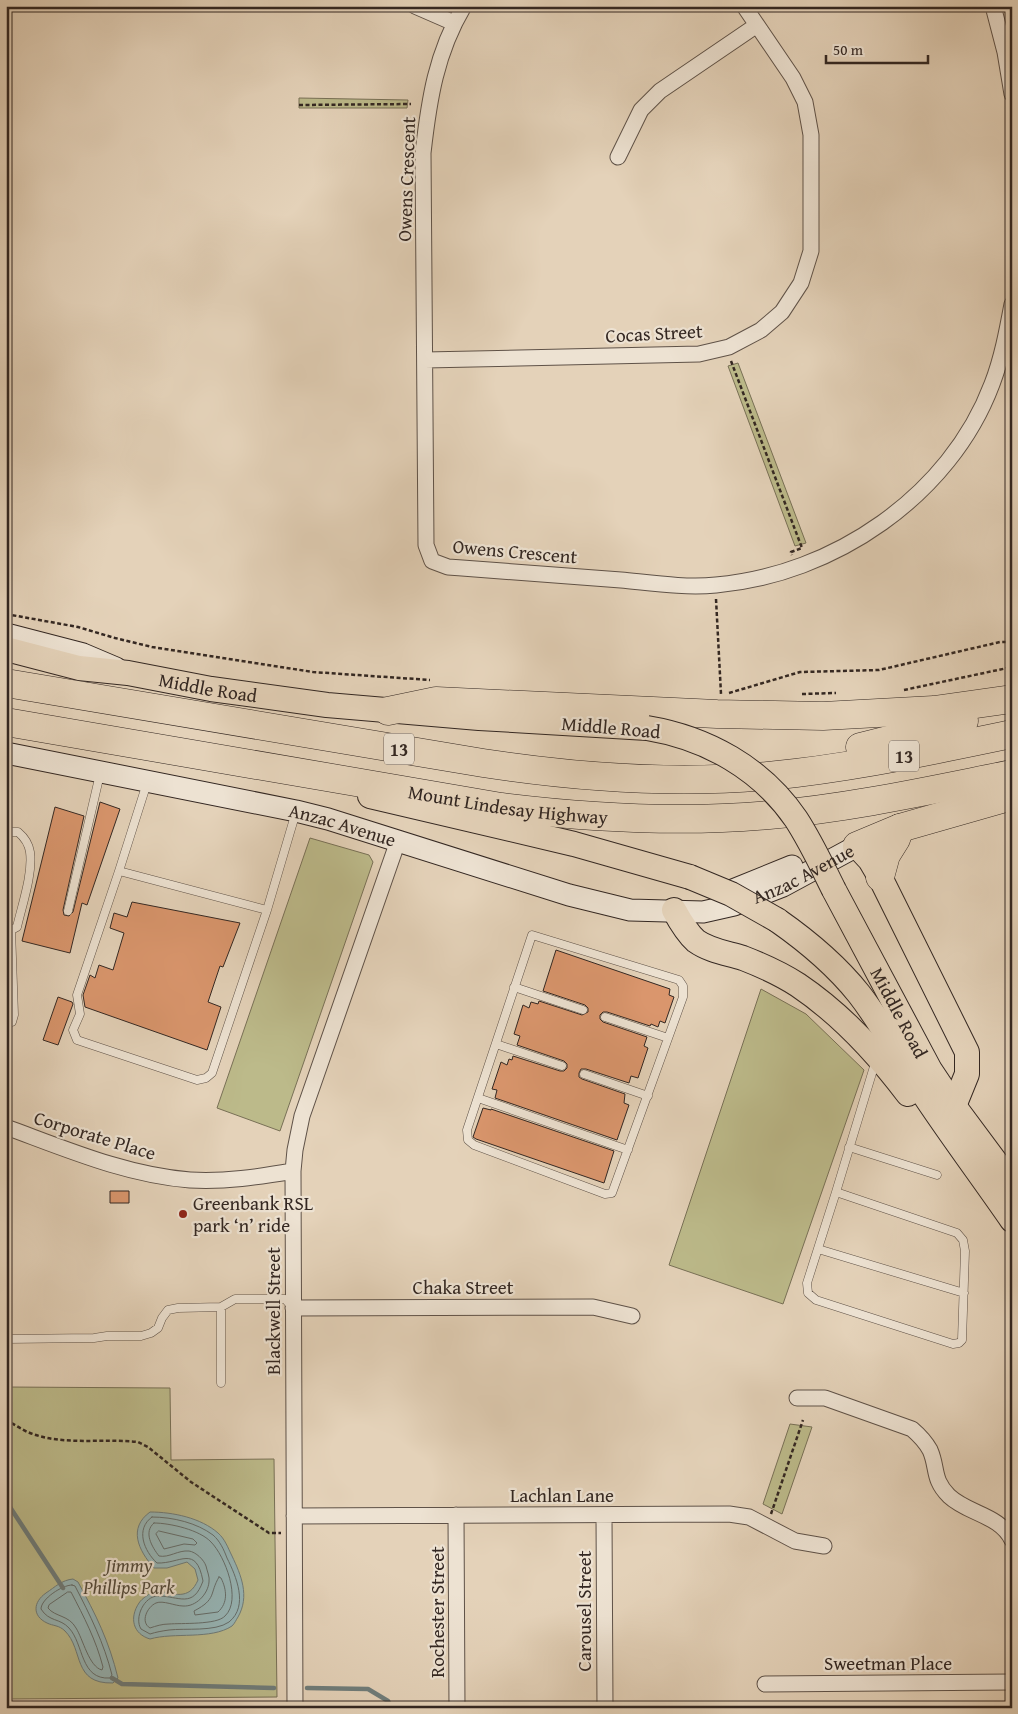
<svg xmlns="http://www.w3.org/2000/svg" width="1018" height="1714" font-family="'Gentium Book Plus',serif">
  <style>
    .green { fill: #bcba8a; stroke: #787056 }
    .water { fill: #97b6b7; stroke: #6f7d7b }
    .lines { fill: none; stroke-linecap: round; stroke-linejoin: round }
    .shore { stroke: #656e6c; stroke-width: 1 }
    .stream { stroke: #6f7d7b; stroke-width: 4.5 }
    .building { fill: #da966d; stroke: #332722 }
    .lane-casing { stroke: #5f5248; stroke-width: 9 }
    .street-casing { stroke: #5f5248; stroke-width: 17 }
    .secondary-casing { stroke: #332722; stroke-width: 23 }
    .primary-casing { stroke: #332722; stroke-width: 26 }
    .highway-casing { stroke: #332722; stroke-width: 29 }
    .path { stroke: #332722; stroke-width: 2.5; stroke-dasharray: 4 2.5; stroke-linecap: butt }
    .lane { stroke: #ede2d2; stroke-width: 8 }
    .street { stroke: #ede2d2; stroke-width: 15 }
    .secondary { stroke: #ede2d2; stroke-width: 21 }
    .primary { stroke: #e4d2b9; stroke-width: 24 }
    .highway { stroke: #e4d2b9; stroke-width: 28 }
    .primary-bridge-casing { stroke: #332722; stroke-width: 26; stroke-linecap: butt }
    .primary-bridge { stroke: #e4d2b9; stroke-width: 24 }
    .poi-dot { fill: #8f2418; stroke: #ede2d2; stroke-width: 2 }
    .labels { text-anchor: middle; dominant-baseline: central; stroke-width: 4.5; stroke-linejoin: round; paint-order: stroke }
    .shield { fill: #ede2d2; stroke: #6b5f57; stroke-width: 1 }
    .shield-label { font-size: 18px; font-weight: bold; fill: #332722 }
    .street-label { font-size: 19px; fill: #332722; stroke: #ede2d2 }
    .poi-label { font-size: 19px; fill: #332722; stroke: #ede2d2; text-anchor: start }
    .park-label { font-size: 19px; font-style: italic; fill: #554c3c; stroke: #ede2d2 }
  </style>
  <rect width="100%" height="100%" fill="#e4d2b9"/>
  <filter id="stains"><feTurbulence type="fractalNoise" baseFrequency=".004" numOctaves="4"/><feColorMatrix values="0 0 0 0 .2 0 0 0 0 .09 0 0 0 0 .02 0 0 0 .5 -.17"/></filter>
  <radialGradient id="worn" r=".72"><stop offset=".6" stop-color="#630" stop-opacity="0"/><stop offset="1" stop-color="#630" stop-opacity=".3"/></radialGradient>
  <path class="green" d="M299,98L408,100L407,108H299Z
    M738,363L806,543L795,546L728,366Z
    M310,838L369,855L373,862L280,1131L217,1108Z
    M761,989L806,1014L864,1070L783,1304L669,1265Z
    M6,1387L170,1388L171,1460L274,1459L277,1697L6,1699Z
    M790,1424L812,1427L782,1514L763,1504Z"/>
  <path class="water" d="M150,1512C173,1512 201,1518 218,1533C225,1539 228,1548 232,1556C241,1575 250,1596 238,1617C236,1620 235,1623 232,1626C211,1640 174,1632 150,1639C133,1634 129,1618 139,1603C142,1598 150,1594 155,1590C174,1594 189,1601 198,1580L195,1569L187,1562L167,1568H154C138,1550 128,1528 150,1512Z
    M73,1579L78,1582C96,1615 109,1641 118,1678L113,1683C72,1684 84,1650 65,1631C59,1625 53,1626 47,1623C32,1616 33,1602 46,1593C55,1587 62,1580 73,1579Z"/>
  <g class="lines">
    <path class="shore" d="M152,1517C173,1517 197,1523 213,1535C220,1541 224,1550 227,1558C236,1576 249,1606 229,1622C215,1632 185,1628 169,1630C162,1631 156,1632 150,1634L141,1629C134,1618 144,1596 158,1596C179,1596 193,1609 203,1581C196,1544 180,1564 157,1563C144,1551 135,1529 152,1517Z
      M154,1523C170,1523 200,1530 211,1542C225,1556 242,1600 225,1616C217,1625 181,1623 169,1624C162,1624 156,1626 150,1628C140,1622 147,1607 156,1603C163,1600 175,1606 183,1606C196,1607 208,1594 209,1582C210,1577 207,1571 206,1566C204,1560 196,1552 189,1551C178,1550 169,1558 159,1556C152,1547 143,1532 154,1523Z
      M159,1531L193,1539L197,1543L195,1545L184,1544L164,1549L156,1534Z
      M219,1577L221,1578C227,1590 228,1603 218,1612L195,1615L194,1611C217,1599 209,1594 219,1577Z
      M72,1585L75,1586C90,1615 104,1643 112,1675L110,1678C80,1680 84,1644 69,1628C60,1618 49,1622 41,1609C41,1599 62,1585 72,1585Z
      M68,1592H71C84,1617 96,1640 103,1667L102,1670C89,1667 83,1639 76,1628C69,1615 55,1617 48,1608L49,1605Z"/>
    <path class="stream" d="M6,1501L63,1588
      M112,1678L122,1684L274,1688
      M307,1688L368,1689L388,1701L391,1708"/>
  </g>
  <path class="building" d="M100,802L120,809L87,905L82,903L70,953L22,941L55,807L84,816L63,910L64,915L69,916L73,912Z
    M132,902L240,923L223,967L220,966L208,1002L221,1007L207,1050L85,1007L83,995L90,975L95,978L99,965L113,970L124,933L110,928L114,913L127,917Z
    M556,950L670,989L669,995L674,997L665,1023L660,1021L658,1027L651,1024L650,1026L607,1012H603L600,1015V1019L603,1022L647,1037L644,1046L648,1048L638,1078L631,1076L629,1083L586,1069H581L579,1073V1077L582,1079L625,1094L624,1103L629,1105L617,1140L495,1098L497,1090L492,1089L501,1062L507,1065L509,1059L512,1060L513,1056L560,1071H564L567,1068V1064L564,1061L517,1045L520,1036L514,1034L523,1005L529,1008L531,1002L538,1004L539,1001L582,1015L588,1012V1008L585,1005L543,991Z
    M58,997L72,1002L73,1004L58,1045L43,1040Z
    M483,1108L491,1110V1109L614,1151L604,1183L476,1139L473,1137Z
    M110,1191H129V1203H110Z"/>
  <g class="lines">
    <defs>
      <path id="lane" d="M147,783L119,871L77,995L80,1014L73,1030L77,1040L197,1080L206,1078L212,1073L267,910L296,812
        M6,832H18C24,837 29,845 30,852C33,874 22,905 17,927L6,933
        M119,871L267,910
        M68,911L100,774
        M532,935L679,980L683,986V997L612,1193L605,1194L474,1145L468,1140L467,1130Z
        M514,987L583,1010
        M605,1017L668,1038
        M6,1024L12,1022L14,1015L11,930
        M496,1044L562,1066
        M584,1074L648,1096
        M478,1098L628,1150
        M849,1147L937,1175
        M836,1192L957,1233L963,1240L965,1251L962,1340L959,1343L953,1344L816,1300L808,1293L807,1283Z
        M836,1192L876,1060
        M818,1249L964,1293
        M221,1307V1383
        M6,1339L94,1338L107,1336H141L151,1333L158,1328L162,1318L168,1310L178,1308L221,1307L235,1299H285L293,1308"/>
      <path id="street" d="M415,6L454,23
        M464,6C436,53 429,100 423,153L426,545L432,561L448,567C506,571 564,576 621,580C652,583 685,588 716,585C833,575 950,496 992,384C1002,358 1007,331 1012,304
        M993,6L1005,52L1012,94
        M618,157L641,110L660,91L757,25
        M425,360L699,354L729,347L761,330L782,312L801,283L811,251V135L805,102L793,78L744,6
        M6,1127C66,1149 126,1175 190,1180C225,1182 258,1177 293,1171
        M293,1308L593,1307L632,1316
        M797,1398H825L912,1429C919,1435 925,1441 930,1450C938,1468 932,1479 949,1496C968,1514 1000,1515 1012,1540
        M456,1515L457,1708
        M604,1515L605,1708
        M294,1516L729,1514L749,1517L795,1541L824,1546
        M765,1684L1012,1682
        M295,1708L293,1171L295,1150L302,1116L398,841"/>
      <g id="secondary">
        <path d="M6,634L83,654L116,668"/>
        <path id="s1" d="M6,753L296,811L328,819L569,895L630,910L703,912L734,905L783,886L857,846"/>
        <path d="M728,892L792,866"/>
      </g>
      <g id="primary">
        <path id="s2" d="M6,649L79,668L128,673L211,689L327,705L479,718L647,728"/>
        <path d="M370,796L574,844L690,877"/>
        <path d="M857,846L870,860L880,877L967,1052V1074L954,1106"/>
        <path id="s3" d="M834,890L930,1070L954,1106L1012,1184"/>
        <path d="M674,910C680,921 687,933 696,941C710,951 727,953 743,958C761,965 781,974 798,985C841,1014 877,1053 908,1094"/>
        <path d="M777,920C807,941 836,965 859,994C884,1026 902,1062 925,1096C953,1138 983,1178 1012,1220"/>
      </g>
      <g id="highway">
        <path d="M6,683L483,763C587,779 691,786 796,773C869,764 940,749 1012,734"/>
        <path d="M388,711L436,701L717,714L823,716L934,710L1012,699"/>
        <path id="s4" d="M6,722L501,807C590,818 680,823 769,815C851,808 931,790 1012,774"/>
        <path d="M860,747L964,721"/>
        <path d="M857,846L900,828L1012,796"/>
        <path d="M880,877L886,855L896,839L900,828"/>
      </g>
    </defs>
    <use href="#lane" class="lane-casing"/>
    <use href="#street" class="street-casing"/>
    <use href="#secondary" class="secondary-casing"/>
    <use href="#primary" class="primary-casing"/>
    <use href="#highway" class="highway-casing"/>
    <path class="path" d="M299,105L411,104
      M731,361L802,548L791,552L792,555
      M716,599L721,694
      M6,614L78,627L115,638L152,647L313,672L430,680
      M904,690L1012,667
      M729,693L800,672L879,670L1000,642H1012
      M802,694L836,693
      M6,1420C14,1424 22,1430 30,1433C63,1446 103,1438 138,1442L148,1447L191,1482L269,1533H281
      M771,1514L803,1420"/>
    <use href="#lane" class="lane"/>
    <use href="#street" class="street"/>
    <use href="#secondary" class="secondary"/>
    <use href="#primary" class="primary"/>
    <use href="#highway" class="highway"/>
    <defs>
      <path id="primary-bridge" d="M647,728C707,738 761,768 796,819C811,842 822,866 834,890
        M690,877L731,894L777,920"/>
    </defs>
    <use href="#primary-bridge" class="primary-bridge-casing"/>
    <use href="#primary-bridge" class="primary-bridge"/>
  </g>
  <circle class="poi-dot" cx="183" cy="1214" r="5"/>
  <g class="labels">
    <g class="shield">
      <rect x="384" y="733.5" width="30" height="31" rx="4"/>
      <rect x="889" y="740.5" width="30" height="31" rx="4"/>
    </g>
    <g class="shield-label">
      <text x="399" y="749">13</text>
      <text x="904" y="756">13</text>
    </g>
    <g class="street-label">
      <text transform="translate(406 179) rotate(-88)">Owens Crescent</text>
      <text transform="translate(654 333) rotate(-3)">Cocas Street</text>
      <text transform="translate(515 551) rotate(5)">Owens Crescent</text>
      <text stroke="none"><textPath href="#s2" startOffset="206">Middle Road</textPath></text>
      <text transform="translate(611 727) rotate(5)">Middle Road</text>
      <text stroke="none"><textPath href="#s4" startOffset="509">Mount Lindesay Highway</textPath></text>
      <text stroke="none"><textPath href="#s1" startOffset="344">Anzac Avenue</textPath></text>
      <text stroke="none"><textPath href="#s1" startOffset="825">Anzac Avenue</textPath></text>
      <text stroke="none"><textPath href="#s3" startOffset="139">Middle Road</textPath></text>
      <text transform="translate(95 1135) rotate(17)">Corporate Place</text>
      <text x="463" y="1287">Chaka Street</text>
      <text transform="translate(273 1311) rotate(-90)">Blackwell Street</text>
      <text x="562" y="1495">Lachlan Lane</text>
      <text transform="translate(584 1611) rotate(-90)">Carousel Street</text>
      <text transform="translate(437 1612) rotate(-90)">Rochester Street</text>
      <text x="888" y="1663">Sweetman Place</text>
    </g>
    <g class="poi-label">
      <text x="193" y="1203">Greenbank RSL<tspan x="193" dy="22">park ‘n’ ride</tspan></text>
    </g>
    <g class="park-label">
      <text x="129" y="1565">Jimmy<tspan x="129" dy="22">Phillips Park</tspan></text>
    </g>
  </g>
  <rect width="1018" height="1714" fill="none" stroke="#e4d2b9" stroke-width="25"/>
  <rect x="8" y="8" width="1003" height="1699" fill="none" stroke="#332722" stroke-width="2.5"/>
  <rect x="12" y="12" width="993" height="1689" fill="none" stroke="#332722"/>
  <path d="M826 55v8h102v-8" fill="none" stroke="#332722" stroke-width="2.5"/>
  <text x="833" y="55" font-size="15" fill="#332722" stroke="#ede2d2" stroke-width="4" paint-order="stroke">50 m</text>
  <rect width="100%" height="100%" filter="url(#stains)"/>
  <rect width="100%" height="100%" fill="url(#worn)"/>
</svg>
